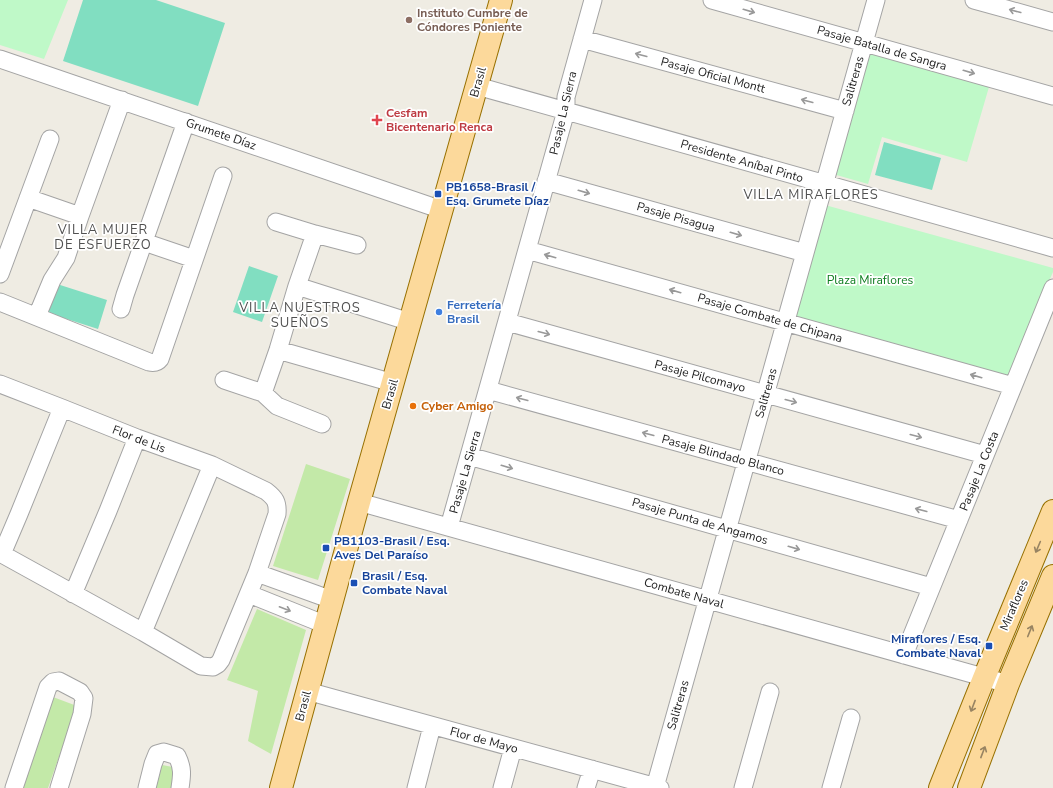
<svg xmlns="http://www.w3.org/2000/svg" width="1053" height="788" font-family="'Nunito Sans',sans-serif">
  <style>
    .grass { fill: #c3e9a8 }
    .park { fill: #bff9c8 }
    .pitch { fill: #81dec1 }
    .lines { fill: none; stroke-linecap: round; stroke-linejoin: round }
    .minor-casing { stroke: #a4a4a4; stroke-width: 19 }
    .major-casing { stroke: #977000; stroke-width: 24 }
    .minor { stroke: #fff; stroke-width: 17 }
    .major { stroke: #fcd99b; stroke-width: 22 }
    .oneway { stroke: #999 }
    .oneway2 { stroke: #988462 }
    .education-dot { fill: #8d6e63; stroke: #fff; stroke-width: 1.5 }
    .health-dot { fill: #e0444e; stroke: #fff; stroke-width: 1.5 }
    .transit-dot { fill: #1a4fb4; stroke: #fff; stroke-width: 1.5 }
    .shop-dot { fill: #3f7fe0; stroke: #fff; stroke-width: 1.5 }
    .food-dot { fill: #e8710a; stroke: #fff; stroke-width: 1.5 }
    .labels { text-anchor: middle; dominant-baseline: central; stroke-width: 3.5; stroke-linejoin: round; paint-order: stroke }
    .education-label { font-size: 12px; font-weight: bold; fill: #785e54; stroke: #fff; text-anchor: start }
    .street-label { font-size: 12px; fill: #1d1d1d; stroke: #fff }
    .health-label { font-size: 12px; font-weight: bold; fill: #be3a42; stroke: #fff; text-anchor: start }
    .transit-label { font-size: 12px; font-weight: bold; fill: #164399; stroke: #fff; text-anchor: start }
    .park-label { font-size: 12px; fill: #0b7b1d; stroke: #fff }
    .shop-label { font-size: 12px; font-weight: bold; fill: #366cbe; stroke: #fff; text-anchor: start }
    .food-label { font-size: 12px; font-weight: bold; fill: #c56008; stroke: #fff; text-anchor: start }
    .neighbourhood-label { font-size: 13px; letter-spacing: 1px; fill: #505050; stroke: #fff }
  </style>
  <rect width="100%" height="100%" fill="#efece3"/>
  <path class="grass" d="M306,464L350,479L318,580L273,566Z
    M257,609L306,630L271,754L248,741L258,691L227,680Z
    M53,697L77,706L48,788H21Z
    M157,764L178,768L174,788H153Z"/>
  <path class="park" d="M0,0H68L44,59L0,45Z
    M869,51L989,87L967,162L882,137L868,184L833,174Z
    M825,205L1053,268V272L1007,377L792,321Z"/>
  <path class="pitch" d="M83,0H156L225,23L198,106L63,61Z
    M884,142L941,158L932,190L875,175Z
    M249,266L278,276L262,322L233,312Z
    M57,284L107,300L98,329L48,313Z"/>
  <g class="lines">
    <defs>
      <path id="minor" d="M712,0L1053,96
        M974,0L1053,22
        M582,39L845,111
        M0,59L442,210
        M477,86L1053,248
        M546,181L805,253
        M28,198L80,216
        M276,222L315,234
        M144,242L194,259
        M527,250L1013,386
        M0,274L50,139
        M297,286L410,322
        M0,302L149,362C154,363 157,363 160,359L223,176
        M121,309L125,295L186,122
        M37,316L52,280L66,258L80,216L122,100
        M507,322L985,455
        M278,350L393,383
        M224,380L263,393L278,350L297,286L315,234L357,245
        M0,384L62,408L137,438L212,465L266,491C275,498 278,502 277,514L257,573L221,660L218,664L213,667L201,666L143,632L0,553
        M488,390L959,520
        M263,393L277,406L322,424
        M469,456L931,587
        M359,502L1008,684
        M449,527L566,111V97L593,0
        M2,554L19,514L62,408
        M257,573L332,600
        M73,594L108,511L137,438
        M249,594L326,625
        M143,632L212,465
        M904,655L1053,288
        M307,691L660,788
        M655,787L876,0
        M14,788L48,687L53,682L59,681L80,692L84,698L82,714L59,788
        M147,788L153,764L157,754L164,752L177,756C183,768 182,775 180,788
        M416,788L432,726
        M502,788L513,748
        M586,788L592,769
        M743,788L770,692
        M831,788L851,718"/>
      <path id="major" d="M281,788L359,502L501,0
        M940,788L984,678L1053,511
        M969,788L1008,684L1053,576"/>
    </defs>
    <use href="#minor" class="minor-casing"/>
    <use href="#major" class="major-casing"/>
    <use href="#minor" class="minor"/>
    <use href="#major" class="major"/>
  </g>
  <defs><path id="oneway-shaft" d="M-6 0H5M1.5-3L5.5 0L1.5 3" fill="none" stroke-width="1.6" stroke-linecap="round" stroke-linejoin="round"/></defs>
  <g class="oneway">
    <use href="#oneway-shaft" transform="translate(749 11) rotate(16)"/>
    <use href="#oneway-shaft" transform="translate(1015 11) rotate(-165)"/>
    <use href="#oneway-shaft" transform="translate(641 55) rotate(-165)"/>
    <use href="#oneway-shaft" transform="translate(969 72) rotate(16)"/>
    <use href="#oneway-shaft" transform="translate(807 101) rotate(-165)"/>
    <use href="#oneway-shaft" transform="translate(584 192) rotate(16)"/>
    <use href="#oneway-shaft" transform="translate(736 234) rotate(16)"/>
    <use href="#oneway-shaft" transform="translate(550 256) rotate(-164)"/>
    <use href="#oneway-shaft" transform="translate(675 291) rotate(-164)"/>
    <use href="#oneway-shaft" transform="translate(544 333) rotate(15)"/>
    <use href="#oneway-shaft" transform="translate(976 376) rotate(-164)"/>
    <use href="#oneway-shaft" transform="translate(522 399) rotate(-165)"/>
    <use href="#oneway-shaft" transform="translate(791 401) rotate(15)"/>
    <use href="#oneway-shaft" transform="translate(648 434) rotate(-165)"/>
    <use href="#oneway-shaft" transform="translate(916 436) rotate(15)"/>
    <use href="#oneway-shaft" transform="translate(507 467) rotate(16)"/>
    <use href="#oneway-shaft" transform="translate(921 510) rotate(-165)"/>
    <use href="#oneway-shaft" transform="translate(794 548) rotate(16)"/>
    <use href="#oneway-shaft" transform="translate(285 609) rotate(21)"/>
  </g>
  <g class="oneway2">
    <use href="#oneway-shaft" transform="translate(1038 547) rotate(113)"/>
    <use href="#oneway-shaft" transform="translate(1030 631) rotate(-68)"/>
    <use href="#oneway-shaft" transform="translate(973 706) rotate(111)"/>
    <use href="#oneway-shaft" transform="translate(983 752) rotate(-69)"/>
  </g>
  <circle class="education-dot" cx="409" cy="20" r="4"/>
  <path class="health-dot" d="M375 114h4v4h4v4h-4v4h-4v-4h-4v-4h4z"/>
  <g class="transit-dot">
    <rect x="434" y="190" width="8" height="8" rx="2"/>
    <rect x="322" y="544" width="8" height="8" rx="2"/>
    <rect x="350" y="579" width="8" height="8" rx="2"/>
    <rect x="985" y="642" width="8" height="8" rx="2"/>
  </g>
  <circle class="shop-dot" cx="439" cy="312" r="4"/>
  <circle class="food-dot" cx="413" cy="406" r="4"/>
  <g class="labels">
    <g class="education-label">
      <text x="417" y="13">Instituto Cumbre de<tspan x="417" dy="14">Cóndores Poniente</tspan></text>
    </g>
    <g class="street-label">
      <text transform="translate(882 48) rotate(16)">Pasaje Batalla de Sangra</text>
      <text transform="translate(713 75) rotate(15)">Pasaje Oficial Montt</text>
      <text transform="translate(853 81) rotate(-74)">Salitreras</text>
      <text transform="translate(478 82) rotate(-74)">Brasil</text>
      <text transform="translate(563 113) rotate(-77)">Pasaje La Sierra</text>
      <text transform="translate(221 134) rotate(19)">Grumete Díaz</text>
      <text transform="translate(742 161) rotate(16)">Presidente Aníbal Pinto</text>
      <text transform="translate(676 217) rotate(16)">Pasaje Pisagua</text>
      <text transform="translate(770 318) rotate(16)">Pasaje Combate de Chipana</text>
      <text transform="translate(700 376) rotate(15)">Pasaje Pilcomayo</text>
      <text transform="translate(766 393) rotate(-74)">Salitreras</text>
      <text transform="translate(390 394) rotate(-74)">Brasil</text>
      <text transform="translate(139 439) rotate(21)">Flor de Lis</text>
      <text transform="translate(723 455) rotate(15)">Pasaje Blindado Blanco</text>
      <text transform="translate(979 471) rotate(-68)">Pasaje La Costa</text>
      <text transform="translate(465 472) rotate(-74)">Pasaje La Sierra</text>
      <text transform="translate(700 521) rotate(16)">Pasaje Punta de Angamos</text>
      <text transform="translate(684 593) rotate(16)">Combate Naval</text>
      <text transform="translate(1014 605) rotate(-67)">Miraflores</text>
      <text transform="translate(678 705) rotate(-74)">Salitreras</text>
      <text transform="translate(303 706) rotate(-75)">Brasil</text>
      <text transform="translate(484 740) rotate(15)">Flor de Mayo</text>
    </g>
    <g class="health-label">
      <text x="386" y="113">Cesfam<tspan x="386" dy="14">Bicentenario Renca</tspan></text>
    </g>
    <g class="transit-label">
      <text x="446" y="187">PB1658-Brasil /<tspan x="446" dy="14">Esq. Grumete Díaz</tspan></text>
      <text x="334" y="541">PB1103-Brasil / Esq.<tspan x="334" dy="14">Aves Del Paraíso</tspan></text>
      <text x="362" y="576">Brasil / Esq.<tspan x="362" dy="14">Combate Naval</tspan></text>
      <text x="981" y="639" text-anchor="end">Miraflores / Esq.<tspan x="981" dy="14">Combate Naval</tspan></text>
    </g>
    <g class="park-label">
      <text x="870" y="280">Plaza Miraflores</text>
    </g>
    <g class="shop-label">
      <text x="447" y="305">Ferretería<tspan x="447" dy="14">Brasil</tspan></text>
    </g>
    <g class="food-label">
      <text x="421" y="406">Cyber Amigo</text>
    </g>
    <g class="neighbourhood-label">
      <text x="811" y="195">VILLA MIRAFLORES</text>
      <text x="103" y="230">VILLA MUJER<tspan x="103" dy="15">DE ESFUERZO</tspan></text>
      <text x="300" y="308">VILLA NUESTROS<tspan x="300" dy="15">SUEÑOS</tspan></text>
    </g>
  </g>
</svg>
